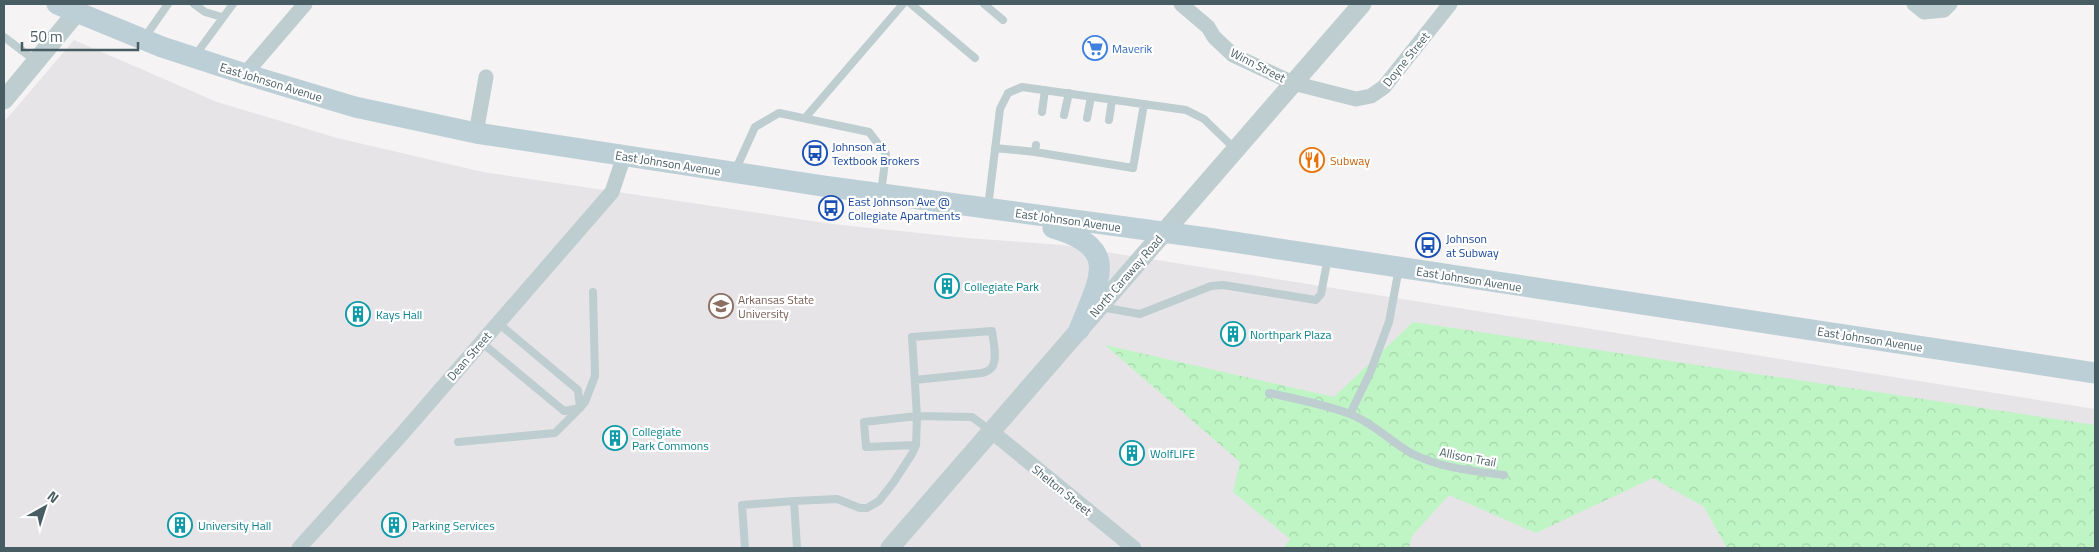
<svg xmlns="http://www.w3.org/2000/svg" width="2099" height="552" font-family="'Titillium Web',sans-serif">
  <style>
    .education { fill: #e6e4e6 }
    .forest { fill: url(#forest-crowns) }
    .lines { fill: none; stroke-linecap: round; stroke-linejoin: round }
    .service { stroke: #bdcdd0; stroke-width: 8 }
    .minor { stroke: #bdcdd0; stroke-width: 15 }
    .tertiary { stroke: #bdcdd0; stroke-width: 19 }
    .secondary { stroke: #bdcfd6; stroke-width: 21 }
    .labels { text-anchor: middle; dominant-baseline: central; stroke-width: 4.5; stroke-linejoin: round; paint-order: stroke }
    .shop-label { font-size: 12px; fill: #366cbe; stroke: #fff; text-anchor: start }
    .street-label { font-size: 12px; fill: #485d63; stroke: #fff }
    .transit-label { font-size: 12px; fill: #164399; stroke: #fff; text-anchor: start }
    .food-label { font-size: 12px; fill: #c56008; stroke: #fff; text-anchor: start }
    .culture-label { font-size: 12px; fill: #0d838f; stroke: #fff; text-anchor: start }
    .education-label { font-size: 12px; fill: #785e54; stroke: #fff; text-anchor: start }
  </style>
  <defs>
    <pattern id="forest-crowns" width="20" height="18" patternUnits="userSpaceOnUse" patternTransform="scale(1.25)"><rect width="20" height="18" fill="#bff5c5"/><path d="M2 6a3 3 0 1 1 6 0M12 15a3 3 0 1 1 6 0" fill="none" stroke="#a6d4ac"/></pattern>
  </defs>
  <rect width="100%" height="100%" fill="#f5f3f3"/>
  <path class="education" d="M74,40L217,102L337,138L483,172L832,224L967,238L1062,245L2095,409V548H4V122Z"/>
  <path class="forest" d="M1413,322L2095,425V546L2093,548H1727L1704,507L1653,478L1536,533L1449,495L1412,536L1409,548H1284L1290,539L1233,492L1240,462L1105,345L1334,397Z"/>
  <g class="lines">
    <path class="service" d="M194,4L205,12L222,17
      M911,4L975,58
      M984,4L1003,20
      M4,37L36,61
      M145,37L168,4
      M194,57L233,4
      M1042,112L1045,90
      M1064,115L1069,93
      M805,118L903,4
      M1087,118L1091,97
      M1109,120L1112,100
      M1036,145L1035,152L1133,168L1144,104
      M995,148L1035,152
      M735,171L755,127L779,113L869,132L886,154L881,193
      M988,207L1000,109L1008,93L1022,87L1186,110L1204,119L1235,149
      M1101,307L1140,314L1211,286L1223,285L1316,300L1321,294L1328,257
      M481,342L564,411L580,408L578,390L498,323
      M1269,393C1296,399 1324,404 1350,414C1373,423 1390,441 1411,453C1440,468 1472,471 1504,475
      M1350,414L1370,373L1389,322L1399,268
      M458,442L555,433L580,408L585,402L595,376L593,292
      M916,445L866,447L864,422L917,416L972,417L991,431
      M745,548L742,505L794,501
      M797,548L794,501L837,499L860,508H867L879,501L893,483L912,454L916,445L917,416L912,337L992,331C993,340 998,359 992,367C990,371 985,372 982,373L915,380"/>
    <path class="minor" d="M1181,4L1208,27L1214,37L1233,55L1293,83L1356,99L1371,96L1384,87L1450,4
      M1914,4L1924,12L1944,10L1950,4
      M245,74L305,4
      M476,133L486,77
      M991,431L1134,548
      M299,548L402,434L612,192L624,156"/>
    <path class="tertiary" d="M4,100L77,12
      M890,548L1362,4"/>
    <path class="secondary" d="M57,4L162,47L245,74L355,107L476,133L823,186L1214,239L2095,373
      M1053,228C1122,248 1099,279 1079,330"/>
  </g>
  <defs>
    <symbol id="supermarket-ring" viewBox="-11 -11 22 22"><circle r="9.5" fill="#fff" stroke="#3f7fe0" stroke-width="1.5"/><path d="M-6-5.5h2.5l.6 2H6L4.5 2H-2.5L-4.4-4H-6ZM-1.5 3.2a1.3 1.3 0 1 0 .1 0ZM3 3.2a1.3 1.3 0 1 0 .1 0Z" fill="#3f7fe0"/></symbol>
    <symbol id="bus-ring" viewBox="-11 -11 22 22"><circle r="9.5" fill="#fff" stroke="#1a4fb4" stroke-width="1.5"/><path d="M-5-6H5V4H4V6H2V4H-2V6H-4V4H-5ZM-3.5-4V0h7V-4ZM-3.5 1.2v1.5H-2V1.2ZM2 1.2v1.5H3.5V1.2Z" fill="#1a4fb4"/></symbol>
    <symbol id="restaurant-ring" viewBox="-11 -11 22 22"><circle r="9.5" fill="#fff" stroke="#e8710a" stroke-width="1.5"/><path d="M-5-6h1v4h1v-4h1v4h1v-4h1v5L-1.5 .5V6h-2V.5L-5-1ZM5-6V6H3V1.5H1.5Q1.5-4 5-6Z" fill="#e8710a"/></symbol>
    <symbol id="building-ring" viewBox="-11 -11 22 22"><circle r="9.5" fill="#fff" stroke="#0f9aa8" stroke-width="1.5"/><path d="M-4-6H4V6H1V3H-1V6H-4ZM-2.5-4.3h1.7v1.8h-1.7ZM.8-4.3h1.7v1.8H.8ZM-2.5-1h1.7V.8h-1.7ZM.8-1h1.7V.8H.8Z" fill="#0f9aa8"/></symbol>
    <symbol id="university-ring" viewBox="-11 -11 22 22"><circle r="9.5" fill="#fff" stroke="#8d6e63" stroke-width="1.5"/><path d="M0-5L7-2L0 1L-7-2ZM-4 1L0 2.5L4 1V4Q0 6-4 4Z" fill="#8d6e63"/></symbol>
  </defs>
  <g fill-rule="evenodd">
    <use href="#supermarket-ring" x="1081" y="34" width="28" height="28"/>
    <use href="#bus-ring" x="801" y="139" width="28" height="28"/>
    <use href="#restaurant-ring" x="1298" y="146" width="28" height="28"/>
    <use href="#bus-ring" x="817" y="194" width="28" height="28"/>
    <use href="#bus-ring" x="1414" y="231" width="28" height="28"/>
    <use href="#building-ring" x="933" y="272" width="28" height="28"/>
    <use href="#university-ring" x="707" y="292" width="28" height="28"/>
    <use href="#building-ring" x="344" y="300" width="28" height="28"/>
    <use href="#building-ring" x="1219" y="320" width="28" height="28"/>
    <use href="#building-ring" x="601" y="424" width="28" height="28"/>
    <use href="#building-ring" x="1118" y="439" width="28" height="28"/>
    <use href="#building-ring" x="166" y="511" width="28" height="28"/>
    <use href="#building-ring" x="380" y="511" width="28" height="28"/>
  </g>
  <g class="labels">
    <g class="shop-label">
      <text x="1112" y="48">Maverik</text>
    </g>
    <g class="street-label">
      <text transform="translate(1406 59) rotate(-51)">Doyne Street</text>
      <text transform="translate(1258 65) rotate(27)">Winn Street</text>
      <text transform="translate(271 82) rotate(17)">East Johnson Avenue</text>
      <text transform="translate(668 163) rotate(9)">East Johnson Avenue</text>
      <text transform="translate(1068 220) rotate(8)">East Johnson Avenue</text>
      <text transform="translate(1126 276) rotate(-49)">North Caraway Road</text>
      <text transform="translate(1469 279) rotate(9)">East Johnson Avenue</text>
      <text transform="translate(1870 339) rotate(9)">East Johnson Avenue</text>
      <text transform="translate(469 356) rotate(-49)">Dean Street</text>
      <text transform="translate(1468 457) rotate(11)">Allison Trail</text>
      <text transform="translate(1062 490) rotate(39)">Shelton Street</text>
    </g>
    <g class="transit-label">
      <text x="832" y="146">Johnson at<tspan x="832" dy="14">Textbook Brokers</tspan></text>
      <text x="848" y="201">East Johnson Ave @<tspan x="848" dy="14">Collegiate Apartments</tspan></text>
      <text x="1446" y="238">Johnson<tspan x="1446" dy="14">at Subway</tspan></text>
    </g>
    <g class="food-label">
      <text x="1330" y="160">Subway</text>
    </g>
    <g class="culture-label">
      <text x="964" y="286">Collegiate Park</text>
      <text x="376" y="314">Kays Hall</text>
      <text x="1250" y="334">Northpark Plaza</text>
      <text x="632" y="431">Collegiate<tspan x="632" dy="14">Park Commons</tspan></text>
      <text x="1150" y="453">WolfLIFE</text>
      <text x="198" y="525">University Hall</text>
      <text x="412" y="525">Parking Services</text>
    </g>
    <g class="education-label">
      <text x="738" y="299">Arkansas State<tspan x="738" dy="14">University</tspan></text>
    </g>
  </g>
  <rect width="2099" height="552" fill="none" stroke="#485d63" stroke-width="10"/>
  <g transform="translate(45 507) rotate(39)" stroke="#ffffff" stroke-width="4" paint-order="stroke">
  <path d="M0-4L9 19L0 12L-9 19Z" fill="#485d63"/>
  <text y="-8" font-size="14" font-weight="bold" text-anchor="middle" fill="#485d63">N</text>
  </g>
  <path d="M22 42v8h116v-8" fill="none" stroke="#485d63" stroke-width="2.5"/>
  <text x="30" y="42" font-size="15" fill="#485d63" stroke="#ffffff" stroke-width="4" paint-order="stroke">50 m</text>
</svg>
